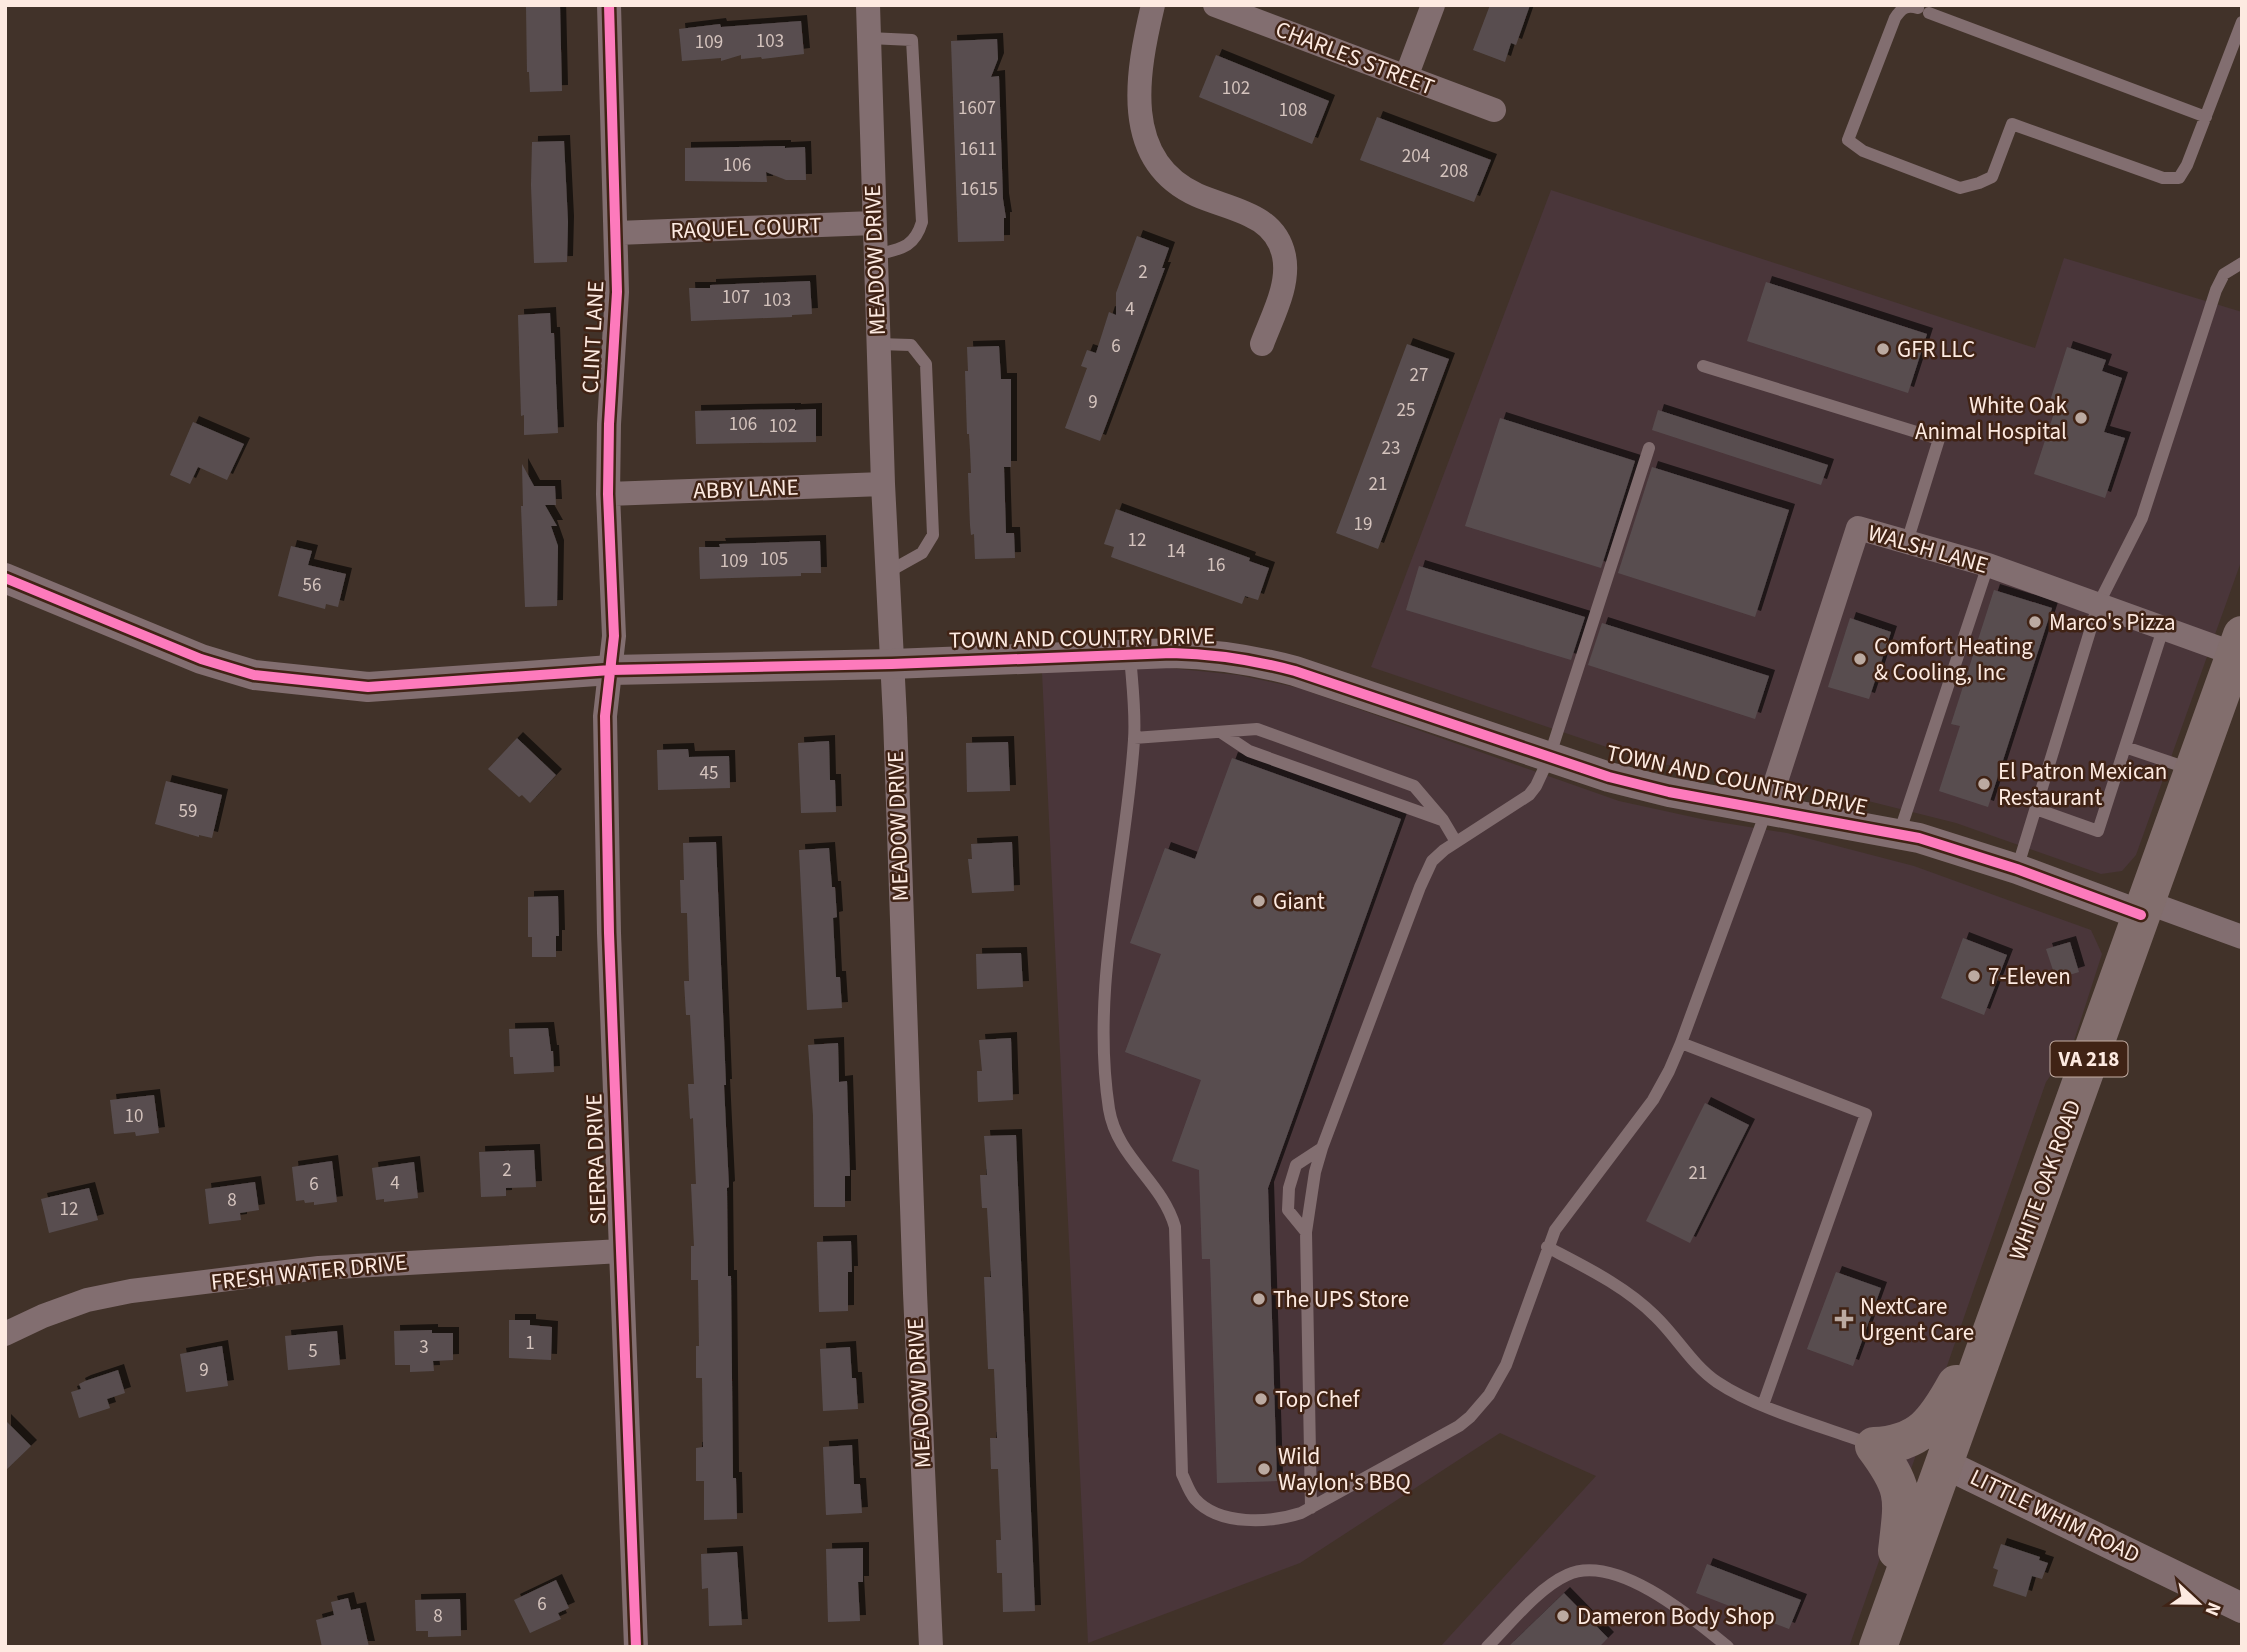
<svg xmlns="http://www.w3.org/2000/svg" width="2247" height="1652" font-family="'Source Sans 3',sans-serif">
  <style>
    .commercial { fill: #4a363a }
    .building { fill: #584e50; filter: url(#shadow) }
    .lines { fill: none; stroke-linecap: round; stroke-linejoin: round }
    .service { stroke: #826e70; stroke-width: 12 }
    .minor { stroke: #826e70; stroke-width: 24 }
    .tertiary { stroke: #826e70; stroke-width: 30 }
    .primary { stroke: #826e6d; stroke-width: 38 }
    .cycleway-casing { stroke: #402315; stroke-width: 15 }
    .cycleway { stroke: #fd7abc; stroke-width: 10 }
    .poi-dot { fill: #bbaaa1; stroke: #402315; stroke-width: 2.5 }
    .labels { text-anchor: middle; dominant-baseline: central; stroke-width: 5; stroke-linejoin: round; paint-order: stroke }
    .number-label { font-size: 19px; fill: #d4c3bd }
    .shield { fill: #402315; stroke: #c4aea4; stroke-width: 2 }
    .shield-label { font-size: 21px; font-weight: bold; fill: #fdeae1 }
    .street-label { font-size: 23px; fill: #fdeae1; stroke: #402315 }
    .poi-label { font-size: 23px; fill: #fdeae1; stroke: #402315; text-anchor: start }
  </style>
  <defs>
    <filter id="shadow"><feDropShadow dx="6" dy="-6" stdDeviation="0" flood-color="#0009"/></filter>
  </defs>
  <rect width="100%" height="100%" fill="#413229"/>
  <path class="commercial" d="M1551,190L2035,348L2064,258L2242,312V559L2136,855L2122,871L2101,874L1956,823L1860,799L1651,762L1371,667Z
    M1160,667L1238,675L1299,688L1619,801L1706,820L1787,833L1914,866L2091,930L2102,954L2073,1044L2046,1082L1849,1647H1440L1596,1476L1500,1433L1300,1563L1088,1643L1042,672Z"/>
  <path class="building" d="M526,5H560L562,91L530,92L529,72H527Z
    M1490,5H1530L1516,45L1511,43L1505,62L1473,50Z
    M801,21L804,54L762,59L761,57L741,59V55L721,61V58L682,61L679,29L720,24L721,27Z
    M997,39L998,59L991,77L999,76L1003,199L1006,218H1004V241L958,242L951,41Z
    M1216,55L1329,101L1312,144L1199,97Z
    M1377,117L1491,160L1474,202L1360,160Z
    M564,141L568,222L567,262L534,263L531,185L532,142Z
    M785,146V148L805,147L806,180H786L766,172L767,182L685,181V148Z
    M1137,236L1169,248L1162,268H1165L1100,441L1065,428L1087,368L1081,366L1087,350L1096,353L1109,312L1116,315V293Z
    M810,281L812,314L792,315V317L691,321L689,288H710V285Z
    M1766,282L1927,334L1908,393L1747,341Z
    M550,313L551,333H554L558,433L524,435V415L521,416L518,315Z
    M1407,344L1449,359L1378,549L1336,533Z
    M999,346L1001,379H1011V467H1004L1006,533H1014L1015,558L975,559L974,534L971,535L970,525L968,473H971L970,450L969,434H967L965,371H968L967,347Z
    M2067,347L2106,360L2102,371L2122,378L2104,432L2125,438L2105,498L2034,474L2057,404L2050,401Z
    M795,409V410L816,409V442L696,444L695,411Z
    M1658,410L1828,465L1821,485L1652,430Z
    M1500,418L1635,461L1601,568L1465,526Z
    M193,422L244,444L227,480L198,467L190,484L170,475Z
    M522,464L534,486H555L556,505H545L557,526H551L558,546L557,606L525,607L521,506H523Z
    M1652,467L1789,510L1755,617L1618,573Z
    M1116,509L1250,558L1249,561L1269,568L1258,600L1245,596L1242,604L1111,557L1114,547L1104,544Z
    M820,541L821,573H801V576L700,579L699,547H720L719,544Z
    M291,546L312,551L308,565L346,574L338,607L326,604L325,609L278,596Z
    M1419,566L1585,617L1571,660L1406,610Z
    M1994,590L2052,608L1988,807L1939,791L1960,726L1951,724Z
    M1850,618L1891,632L1869,699L1828,687Z
    M1602,623L1769,676L1755,719L1588,665Z
    M517,738L556,775L530,803L522,795L519,797L488,769Z
    M829,741L830,780H835L836,812L801,813L798,743Z
    M1008,742L1010,791L967,792L966,743Z
    M688,749L689,757L729,756L730,788L658,790L657,750Z
    M1232,758L1401,819L1268,1188L1277,1481L1217,1483L1210,1259H1202L1199,1170L1172,1161L1201,1080L1125,1052L1161,954L1130,943L1165,848L1195,859Z
    M166,781L222,795L212,838L199,835V837L155,824Z
    M716,842L726,1085H724L729,1187L727,1188L728,1276H731L733,1478H736L737,1519L704,1520V1481H696V1448L703,1447L702,1378H696V1346H699L698,1280H691V1246H694L691,1184H696L693,1118L690,1119L688,1084H694L690,1015H686L684,981H689L687,913H681L680,880H684L683,843Z
    M1012,842L1014,891L972,893L968,859H972L971,844Z
    M829,848L832,887H835L837,917L833,918L836,977H840L842,1008L807,1010L799,850Z
    M558,896L559,936H556V957H532V937H528V897Z
    M1963,938L2007,955L1984,1015L1941,998Z
    M2070,942L2079,972L2056,979L2046,949Z
    M1021,953L1023,987L977,989L976,954Z
    M548,1028L551,1051H553L554,1072L514,1074L513,1057H510L509,1029Z
    M1011,1038L1013,1100L978,1102L977,1071H982L979,1040Z
    M838,1043L839,1082L847,1081L850,1176H845V1207H814L813,1115L808,1045Z
    M154,1095L159,1133L136,1136L135,1132L114,1134L110,1100Z
    M1705,1103L1749,1125L1690,1243L1646,1221Z
    M1016,1135L1035,1611L1003,1612L1002,1573H997L996,1540H1001L998,1469H991L990,1438H997L994,1369H988L984,1277H991L987,1208H982L980,1175H987L984,1136Z
    M534,1150L536,1187L506,1188V1196L481,1197L479,1152Z
    M332,1161L337,1202L314,1205V1202L305,1203L304,1200L296,1201L292,1167Z
    M414,1162L418,1198L384,1202V1199L376,1200L372,1168Z
    M255,1182L259,1210L240,1213L241,1220L209,1224L205,1189Z
    M89,1188L98,1220L49,1233L41,1199Z
    M851,1241L852,1272H848V1311L819,1312L817,1242Z
    M1836,1272L1881,1288L1853,1366L1807,1349Z
    M509,1320H530V1325L552,1327L551,1360L509,1358Z
    M432,1330V1333H453V1360L433,1361L434,1371L410,1372V1365H395L394,1331Z
    M337,1331L340,1365L288,1370L285,1336Z
    M222,1346L228,1386L186,1392L180,1354Z
    M850,1347L852,1378H856L858,1409L823,1411L820,1349Z
    M118,1370L125,1393L107,1399L110,1408L79,1418L71,1392L81,1389L79,1384L85,1381Z
    M5,1420L31,1446L5,1471Z
    M852,1445L854,1484H860L862,1513L826,1515L823,1447Z
    M2001,1544L2040,1557L2039,1560L2048,1563L2042,1579L2032,1576L2026,1597L1993,1586L1998,1570L1993,1568Z
    M863,1548V1582H858L860,1621L828,1622L826,1549Z
    M737,1552L742,1625L709,1626L708,1588L702,1589L701,1554Z
    M1707,1564L1801,1600L1789,1629L1696,1593Z
    M556,1580L569,1608L558,1613L561,1619L530,1633L514,1600Z
    M1564,1593L1608,1638L1599,1647H1508Z
    M348,1598L351,1610L360,1608L369,1647H322L316,1620L334,1615L331,1602Z
    M460,1599L461,1636L428,1637V1631H416L415,1600Z"/>
  <g class="lines">
    <path class="service" d="M1918,8C1906,4 1901,9 1895,18L1848,140L1863,151L1960,188L1979,183L1992,177L2012,124L2163,178H2179L2187,165L2242,22
      M1929,13L2206,117
      M869,38L912,40L922,222C914,249 899,249 875,255
      M878,344L911,345L926,364L933,535L922,553L888,572
      M1703,366L1939,439L1907,542
      M1130,655C1132,683 1136,712 1134,740C1126,862 1090,986 1109,1109C1117,1158 1162,1181 1175,1227L1182,1474C1186,1482 1189,1492 1195,1499C1219,1526 1270,1523 1301,1513L1459,1426L1470,1417L1489,1395L1506,1365L1555,1230L1653,1100L1669,1071L1681,1043L1767,809
      M1222,733L1249,751L1442,820
      M1134,738L1257,729L1414,786L1443,820L1456,842
      M2125,747L2190,769
      M2036,809L2098,831L2163,629
      M1899,834L1988,565
      M2017,869L2098,605L2142,518L2216,290L2224,274L2242,263
      M1681,1043L1866,1114L1763,1405
      M1306,1232L1288,1210L1289,1188L1296,1165L1322,1148
      M1547,1247C1585,1267 1625,1286 1655,1316C1677,1337 1692,1365 1717,1382C1757,1409 1824,1427 1870,1444
      M1311,1508L1306,1232L1315,1172L1322,1148L1420,887L1432,861L1444,850L1529,795L1536,786L1549,758L1649,448
      M1487,1647C1510,1624 1538,1588 1567,1575C1615,1552 1693,1618 1728,1647"/>
    <path class="minor" d="M609,5L617,292L609,424L608,494L614,636L605,716L609,933L636,1647
      M868,5L883,484L895,718L915,1293L931,1647
      M1153,5C1137,72 1120,160 1197,195C1231,210 1275,213 1284,256C1290,285 1272,317 1262,344
      M1215,5L1494,110
      M1406,77L1433,5
      M617,233L874,223
      M608,494L883,484
      M1767,809L1858,528L1988,565L2235,654
      M2146,902L2242,937
      M5,1334L43,1316L87,1300L131,1291L319,1268L621,1251"/>
    <path class="tertiary" d="M5,578L201,659L254,675L368,687L611,670L892,664L1172,653C1215,654 1254,660 1295,671L1609,777L1669,792L1919,838L2017,869L2141,915
      M1943,1463L2242,1608"/>
    <path class="primary" d="M1874,1446C1920,1444 1935,1422 1956,1384
      M1874,1446C1907,1490 1903,1498 1897,1551
      M1878,1647L2242,635"/>
    <defs>
      <path id="cycleway" d="M609,5L617,292L609,424L608,494L614,636L605,716L609,933L636,1647
        M5,578L201,659L254,675L368,687L611,670L892,664L1172,653C1215,654 1254,660 1295,671L1609,777L1669,792L1919,838L2017,869L2141,915"/>
    </defs>
    <use href="#cycleway" class="cycleway-casing"/>
    <use href="#cycleway" class="cycleway"/>
  </g>
  <g class="poi-dot">
    <circle cx="1883" cy="349" r="7"/>
    <circle cx="2081" cy="418" r="7"/>
    <circle cx="2035" cy="622" r="7"/>
    <circle cx="1860" cy="659" r="7"/>
    <circle cx="1984" cy="784" r="7"/>
    <circle cx="1259" cy="901" r="7"/>
    <circle cx="1974" cy="976" r="7"/>
    <circle cx="1259" cy="1299" r="7"/>
    <path d="M1840.5 1308.5h7v7h7v7h-7v7h-7v-7h-7v-7h7z"/>
    <circle cx="1261" cy="1399" r="7"/>
    <circle cx="1264" cy="1469" r="7"/>
    <circle cx="1563" cy="1616" r="7"/>
  </g>
  <g class="labels">
    <g class="number-label">
      <text x="770" y="41">103</text>
      <text x="709" y="42">109</text>
      <text x="1236" y="88">102</text>
      <text x="977" y="108">1607</text>
      <text x="1293" y="110">108</text>
      <text x="978" y="149">1611</text>
      <text x="1416" y="156">204</text>
      <text x="737" y="165">106</text>
      <text x="1454" y="171">208</text>
      <text x="979" y="189">1615</text>
      <text x="1143" y="272">2</text>
      <text x="736" y="297">107</text>
      <text x="777" y="300">103</text>
      <text x="1130" y="309">4</text>
      <text x="1116" y="346">6</text>
      <text x="1419" y="375">27</text>
      <text x="1093" y="402">9</text>
      <text x="1406" y="410">25</text>
      <text x="743" y="424">106</text>
      <text x="783" y="426">102</text>
      <text x="1391" y="448">23</text>
      <text x="1378" y="484">21</text>
      <text x="1363" y="524">19</text>
      <text x="1137" y="540">12</text>
      <text x="1176" y="551">14</text>
      <text x="774" y="559">105</text>
      <text x="734" y="561">109</text>
      <text x="1216" y="565">16</text>
      <text x="312" y="585">56</text>
      <text x="709" y="773">45</text>
      <text x="188" y="811">59</text>
      <text x="134" y="1116">10</text>
      <text x="507" y="1170">2</text>
      <text x="1698" y="1173">21</text>
      <text x="395" y="1183">4</text>
      <text x="314" y="1184">6</text>
      <text x="232" y="1200">8</text>
      <text x="69" y="1209">12</text>
      <text x="530" y="1343">1</text>
      <text x="424" y="1347">3</text>
      <text x="313" y="1351">5</text>
      <text x="204" y="1370">9</text>
      <text x="542" y="1604">6</text>
      <text x="438" y="1616">8</text>
    </g>
    <rect class="shield" x="2050.5" y="1041.5" width="77" height="35" rx="5"/>
    <g class="shield-label">
      <text x="2089" y="1059">VA 218</text>
    </g>
    <g class="street-label">
      <text transform="translate(1355 58) rotate(21)">CHARLES STREET</text>
      <text transform="translate(746 228) rotate(-2)">RAQUEL COURT</text>
      <text transform="translate(875 260) rotate(-92)">MEADOW DRIVE</text>
      <text transform="translate(593 337) rotate(-87)">CLINT LANE</text>
      <text transform="translate(746 489) rotate(-2)">ABBY LANE</text>
      <text transform="translate(1928 549) rotate(16)">WALSH LANE</text>
      <text transform="translate(1082 638) rotate(-1)">TOWN AND COUNTRY DRIVE</text>
      <text transform="translate(1737 780) rotate(12)">TOWN AND COUNTRY DRIVE</text>
      <text transform="translate(898 826) rotate(-92)">MEADOW DRIVE</text>
      <text transform="translate(596 1159) rotate(-92)">SIERRA DRIVE</text>
      <text transform="translate(2045 1180) rotate(-70)">WHITE OAK ROAD</text>
      <text transform="translate(309 1272) rotate(-6)">FRESH WATER DRIVE</text>
      <text transform="translate(919 1393) rotate(-93)">MEADOW DRIVE</text>
      <text transform="translate(2055 1516) rotate(26)">LITTLE WHIM ROAD</text>
    </g>
    <g class="poi-label">
      <text x="1897" y="349">GFR LLC</text>
      <text x="2067" y="405" text-anchor="end">White Oak<tspan x="2067" dy="26">Animal Hospital</tspan></text>
      <text x="2049" y="622">Marco's Pizza</text>
      <text x="1874" y="646">Comfort Heating<tspan x="1874" dy="26">&amp; Cooling, Inc</tspan></text>
      <text x="1998" y="771">El Patron Mexican<tspan x="1998" dy="26">Restaurant</tspan></text>
      <text x="1273" y="901">Giant</text>
      <text x="1988" y="976">7-Eleven</text>
      <text x="1273" y="1299">The UPS Store</text>
      <text x="1860" y="1306">NextCare<tspan x="1860" dy="26">Urgent Care</tspan></text>
      <text x="1275" y="1399">Top Chef</text>
      <text x="1278" y="1456">Wild<tspan x="1278" dy="26">Waylon's BBQ</tspan></text>
      <text x="1577" y="1616">Dameron Body Shop</text>
    </g>
  </g>
  <rect width="2247" height="1652" fill="none" stroke="#fdeae1" stroke-width="14"/>
  <g transform="translate(2198 1603) rotate(112)" stroke="#402315" stroke-width="5" paint-order="stroke">
  <path d="M0-5L12 26L0 18L-12 26Z" fill="#fdeae1"/>
  <text y="-10" font-size="19" font-weight="bold" text-anchor="middle" fill="#fdeae1">N</text>
  </g>
</svg>
